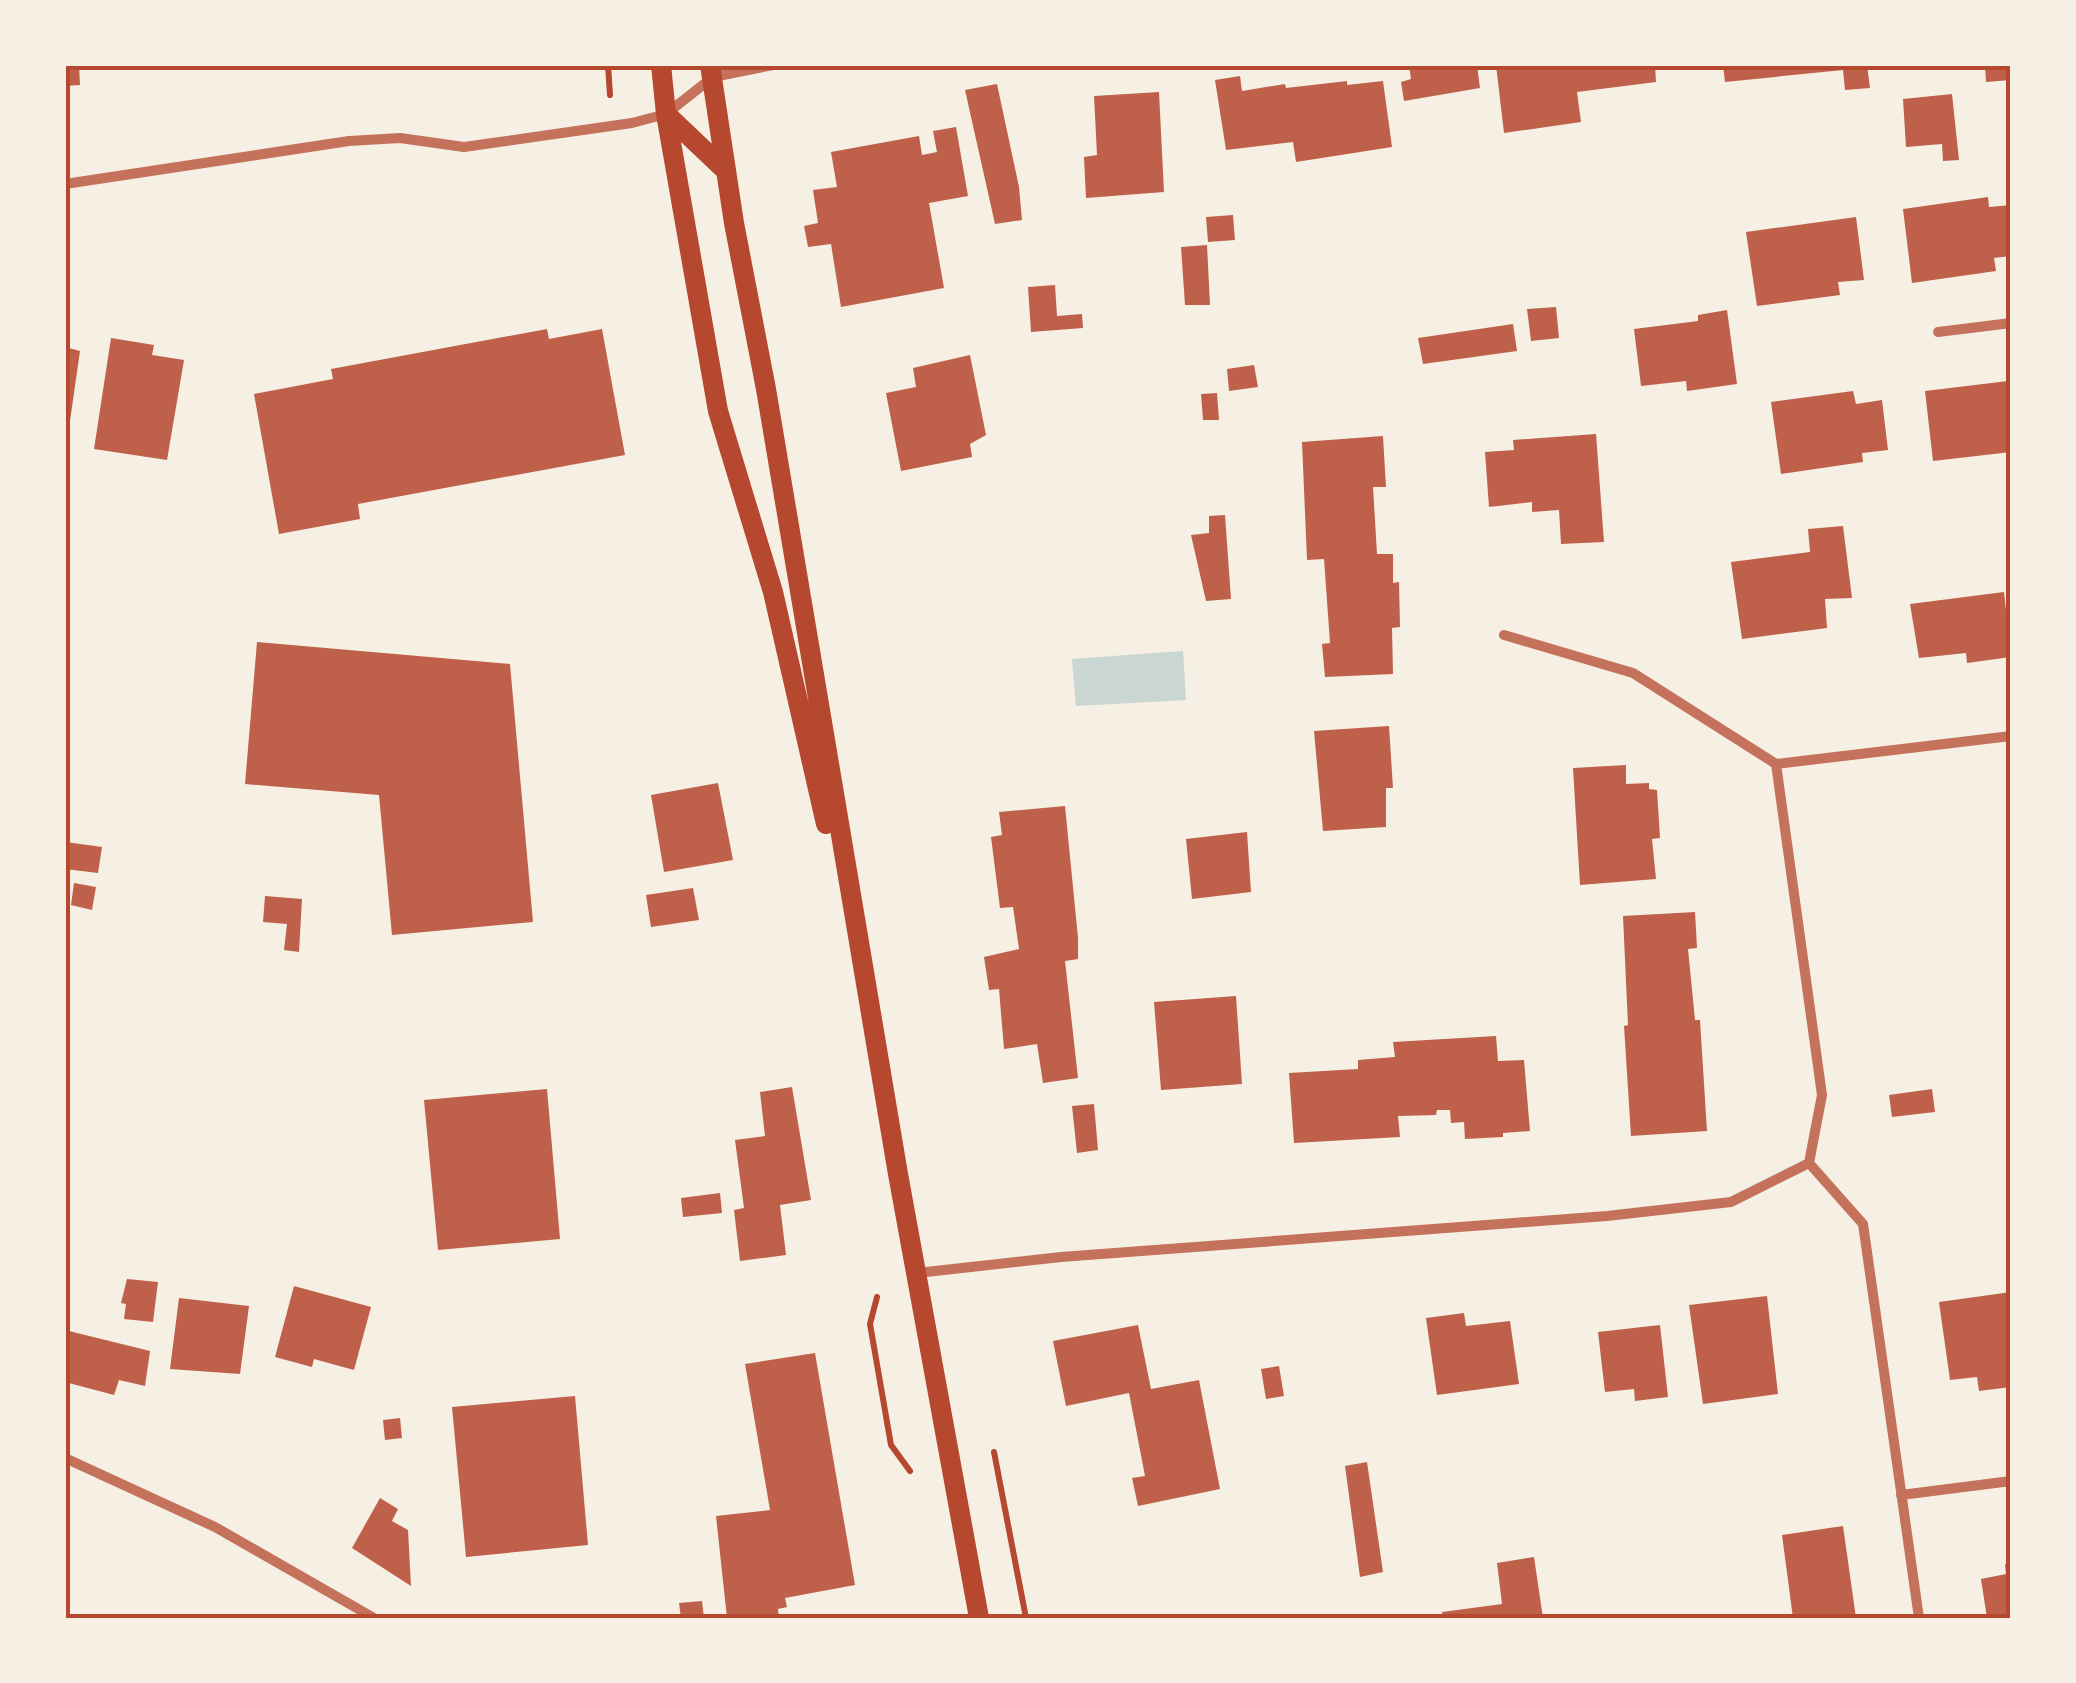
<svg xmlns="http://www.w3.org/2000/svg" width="2076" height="1683" font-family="Signika,sans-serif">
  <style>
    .water { fill: #c9d6d2 }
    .building { fill: #bf614a }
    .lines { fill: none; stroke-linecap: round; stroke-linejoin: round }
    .path { stroke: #b5482f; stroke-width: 6 }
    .minor { stroke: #c5725c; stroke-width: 10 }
    .secondary { stroke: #b5482f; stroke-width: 20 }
    .neatline { fill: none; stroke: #b5482f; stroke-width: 4 }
  </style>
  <rect width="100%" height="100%" fill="#f6efe4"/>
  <path class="water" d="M1183,651L1186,700L1076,706L1072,659Z"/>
  <path class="building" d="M65,65H79L80,85L65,86Z
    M1409,65H1477L1480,88L1404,101L1401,82L1411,79Z
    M1496,65H1655L1656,82L1577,92L1581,122L1504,133Z
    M1723,65H1867L1870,88L1845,90L1843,70L1725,82Z
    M1985,65H2011V80L1986,82Z
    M1240,76L1242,91L1285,84L1286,88L1347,81V85L1383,81L1392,147L1296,162L1293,142L1226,150L1215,80Z
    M997,84L1019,187L1022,220L995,224L965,90Z
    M1159,92L1164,192L1086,198L1084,157L1097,155L1094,96Z
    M1952,94L1959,160L1943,161L1942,144L1906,147L1903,99Z
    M956,127L968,196L929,203L944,288L841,307L831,244L808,247L804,226L818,223L813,190L837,187L831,152L919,136L922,155L937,152L933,131Z
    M1988,197L1989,207L2011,205V256L1994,258L1996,271L1912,283L1903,209Z
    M1233,215L1235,240L1208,242L1206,217Z
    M1856,217L1864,280L1838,282L1840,295L1757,306L1746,232Z
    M1207,245L1210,305H1185L1181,247Z
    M1055,285L1057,316L1082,314L1083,328L1031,332L1028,287Z
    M1556,307L1559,338L1531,341L1527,309Z
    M1727,310L1737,384L1687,391L1686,381L1641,386L1634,329L1698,321V315Z
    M1513,324L1517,351L1423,364L1418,338Z
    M547,329L549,339L602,329L625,455L358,504L360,519L279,534L254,394L333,379L331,369Z
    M111,338L154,345L152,355L184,360L167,460L94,449Z
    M65,347L80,351L69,428L65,427Z
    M970,355L986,435L970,444L972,457L901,471L886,393L916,387L913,368Z
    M1254,365L1258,387L1229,391L1227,369Z
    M2008,381L2011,394V452L1933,461L1925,391Z
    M1853,391L1856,404L1882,400L1888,450L1862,453L1863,462L1781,474L1771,402Z
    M1217,393L1219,420H1203L1201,394Z
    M1596,434L1604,542L1561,544L1559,510L1532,512V502L1489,507L1485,452L1514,450L1513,440Z
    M1383,436L1386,487H1373L1377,554H1393V583L1399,582L1400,627L1392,628L1393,674L1325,677L1322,644L1330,643L1324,559L1307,560L1302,442Z
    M1225,515L1231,599L1206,601L1191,535L1209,533V516Z
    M1843,526L1852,598L1825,599L1827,628L1742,639L1731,562L1810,552L1808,529Z
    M2004,592L2011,657L1967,663L1966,653L1919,658L1910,604Z
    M257,642L510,664L533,922L392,935L379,795L245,784Z
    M1389,726L1393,788H1386V827L1323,831L1314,731Z
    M1626,765V784L1649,783V789L1657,790L1660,838L1652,839L1656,879L1580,885L1573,768Z
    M718,783L733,860L664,872L651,795Z
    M1065,806L1078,938V959L1065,961L1078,1078L1043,1083L1037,1044L1004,1049L999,989L989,990L984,957L1019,949L1013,907L1000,908L991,837L1002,835L999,812Z
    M1247,832L1251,892L1192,899L1186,839Z
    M66,842L102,847L98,873L65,869Z
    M74,883L96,887L92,910L71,905Z
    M693,888L699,920L651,927L646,895Z
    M265,896L302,899L299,952L284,950L287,924L263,922Z
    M1695,912L1697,948L1688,949L1695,1020H1700L1707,1131L1631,1136L1624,1026L1628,1025L1623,916Z
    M1236,996L1242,1084L1161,1090L1154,1002Z
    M1496,1036L1498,1061L1524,1060L1530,1131L1503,1133V1137L1465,1139L1464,1122L1451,1123L1450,1110H1437L1436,1115L1398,1116L1400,1137L1294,1143L1289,1073L1358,1069V1060L1395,1057L1393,1042Z
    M792,1087L811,1200L780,1205L786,1255L740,1261L734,1210L744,1208L735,1140L765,1136L760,1092Z
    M547,1089L560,1239L438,1250L424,1100Z
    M1932,1089L1935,1112L1892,1117L1889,1095Z
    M1094,1104L1098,1150L1077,1153L1072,1106Z
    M720,1193L722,1213L683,1217L681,1198Z
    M127,1279L158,1282L153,1322L124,1319L126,1304L121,1303Z
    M294,1286L371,1307L354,1370L314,1359L312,1367L275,1357Z
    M2011,1292V1387L1979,1391L1977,1377L1950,1380L1939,1302Z
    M1767,1296L1778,1394L1703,1404L1689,1305Z
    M179,1298L249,1306L240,1374L170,1369Z
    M1464,1313L1466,1326L1510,1321L1519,1384L1437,1395L1426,1318Z
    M1138,1325L1151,1389L1199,1380L1220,1489L1138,1506L1132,1478L1145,1476L1129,1393L1066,1406L1053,1341Z
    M1660,1325L1668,1397L1635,1401L1634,1389L1605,1392L1598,1332Z
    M65,1330L150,1351L145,1386L119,1380L114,1395L65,1382Z
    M815,1353L855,1585L785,1598L787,1607L778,1609L779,1618H727L716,1516L770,1510L745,1364Z
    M1279,1366L1284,1396L1266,1399L1261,1369Z
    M575,1396L588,1545L466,1557L452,1407Z
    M400,1418L402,1438L385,1440L383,1420Z
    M1367,1462L1383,1572L1360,1577L1345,1466Z
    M380,1498L398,1509L392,1521L408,1530L411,1586L352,1548Z
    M1843,1526L1856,1618H1793L1782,1535Z
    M1534,1557L1543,1618H1443L1442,1612L1502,1604L1497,1563Z
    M2011,1563V1618H1987L1981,1579L2006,1574L2005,1564Z
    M702,1601L704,1618H681L679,1603Z"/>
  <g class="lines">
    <path class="path" d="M608,65L610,95
      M877,1297L870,1324L891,1445L910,1471
      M994,1452L1026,1618"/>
    <path class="minor" d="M65,184L349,141L400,138L464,147L632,123L666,114L713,77L773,65
      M1938,332L2011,323
      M1504,635L1633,673L1776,764L2011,736
      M1776,764L1822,1095L1809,1163
      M917,1273L1061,1257L1607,1216L1731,1202L1809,1163L1863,1224L1919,1618
      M65,1458L215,1527L374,1618
      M1901,1495L2011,1481"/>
    <path class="secondary" d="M661,65L666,114L718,411L773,592L826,824
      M710,65L734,223L766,389L898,1174L979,1618
      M666,114L725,170"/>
  </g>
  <rect width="2076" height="1683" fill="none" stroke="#f6efe4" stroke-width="135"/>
  <rect x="68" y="68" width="1940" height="1548" class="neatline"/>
</svg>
